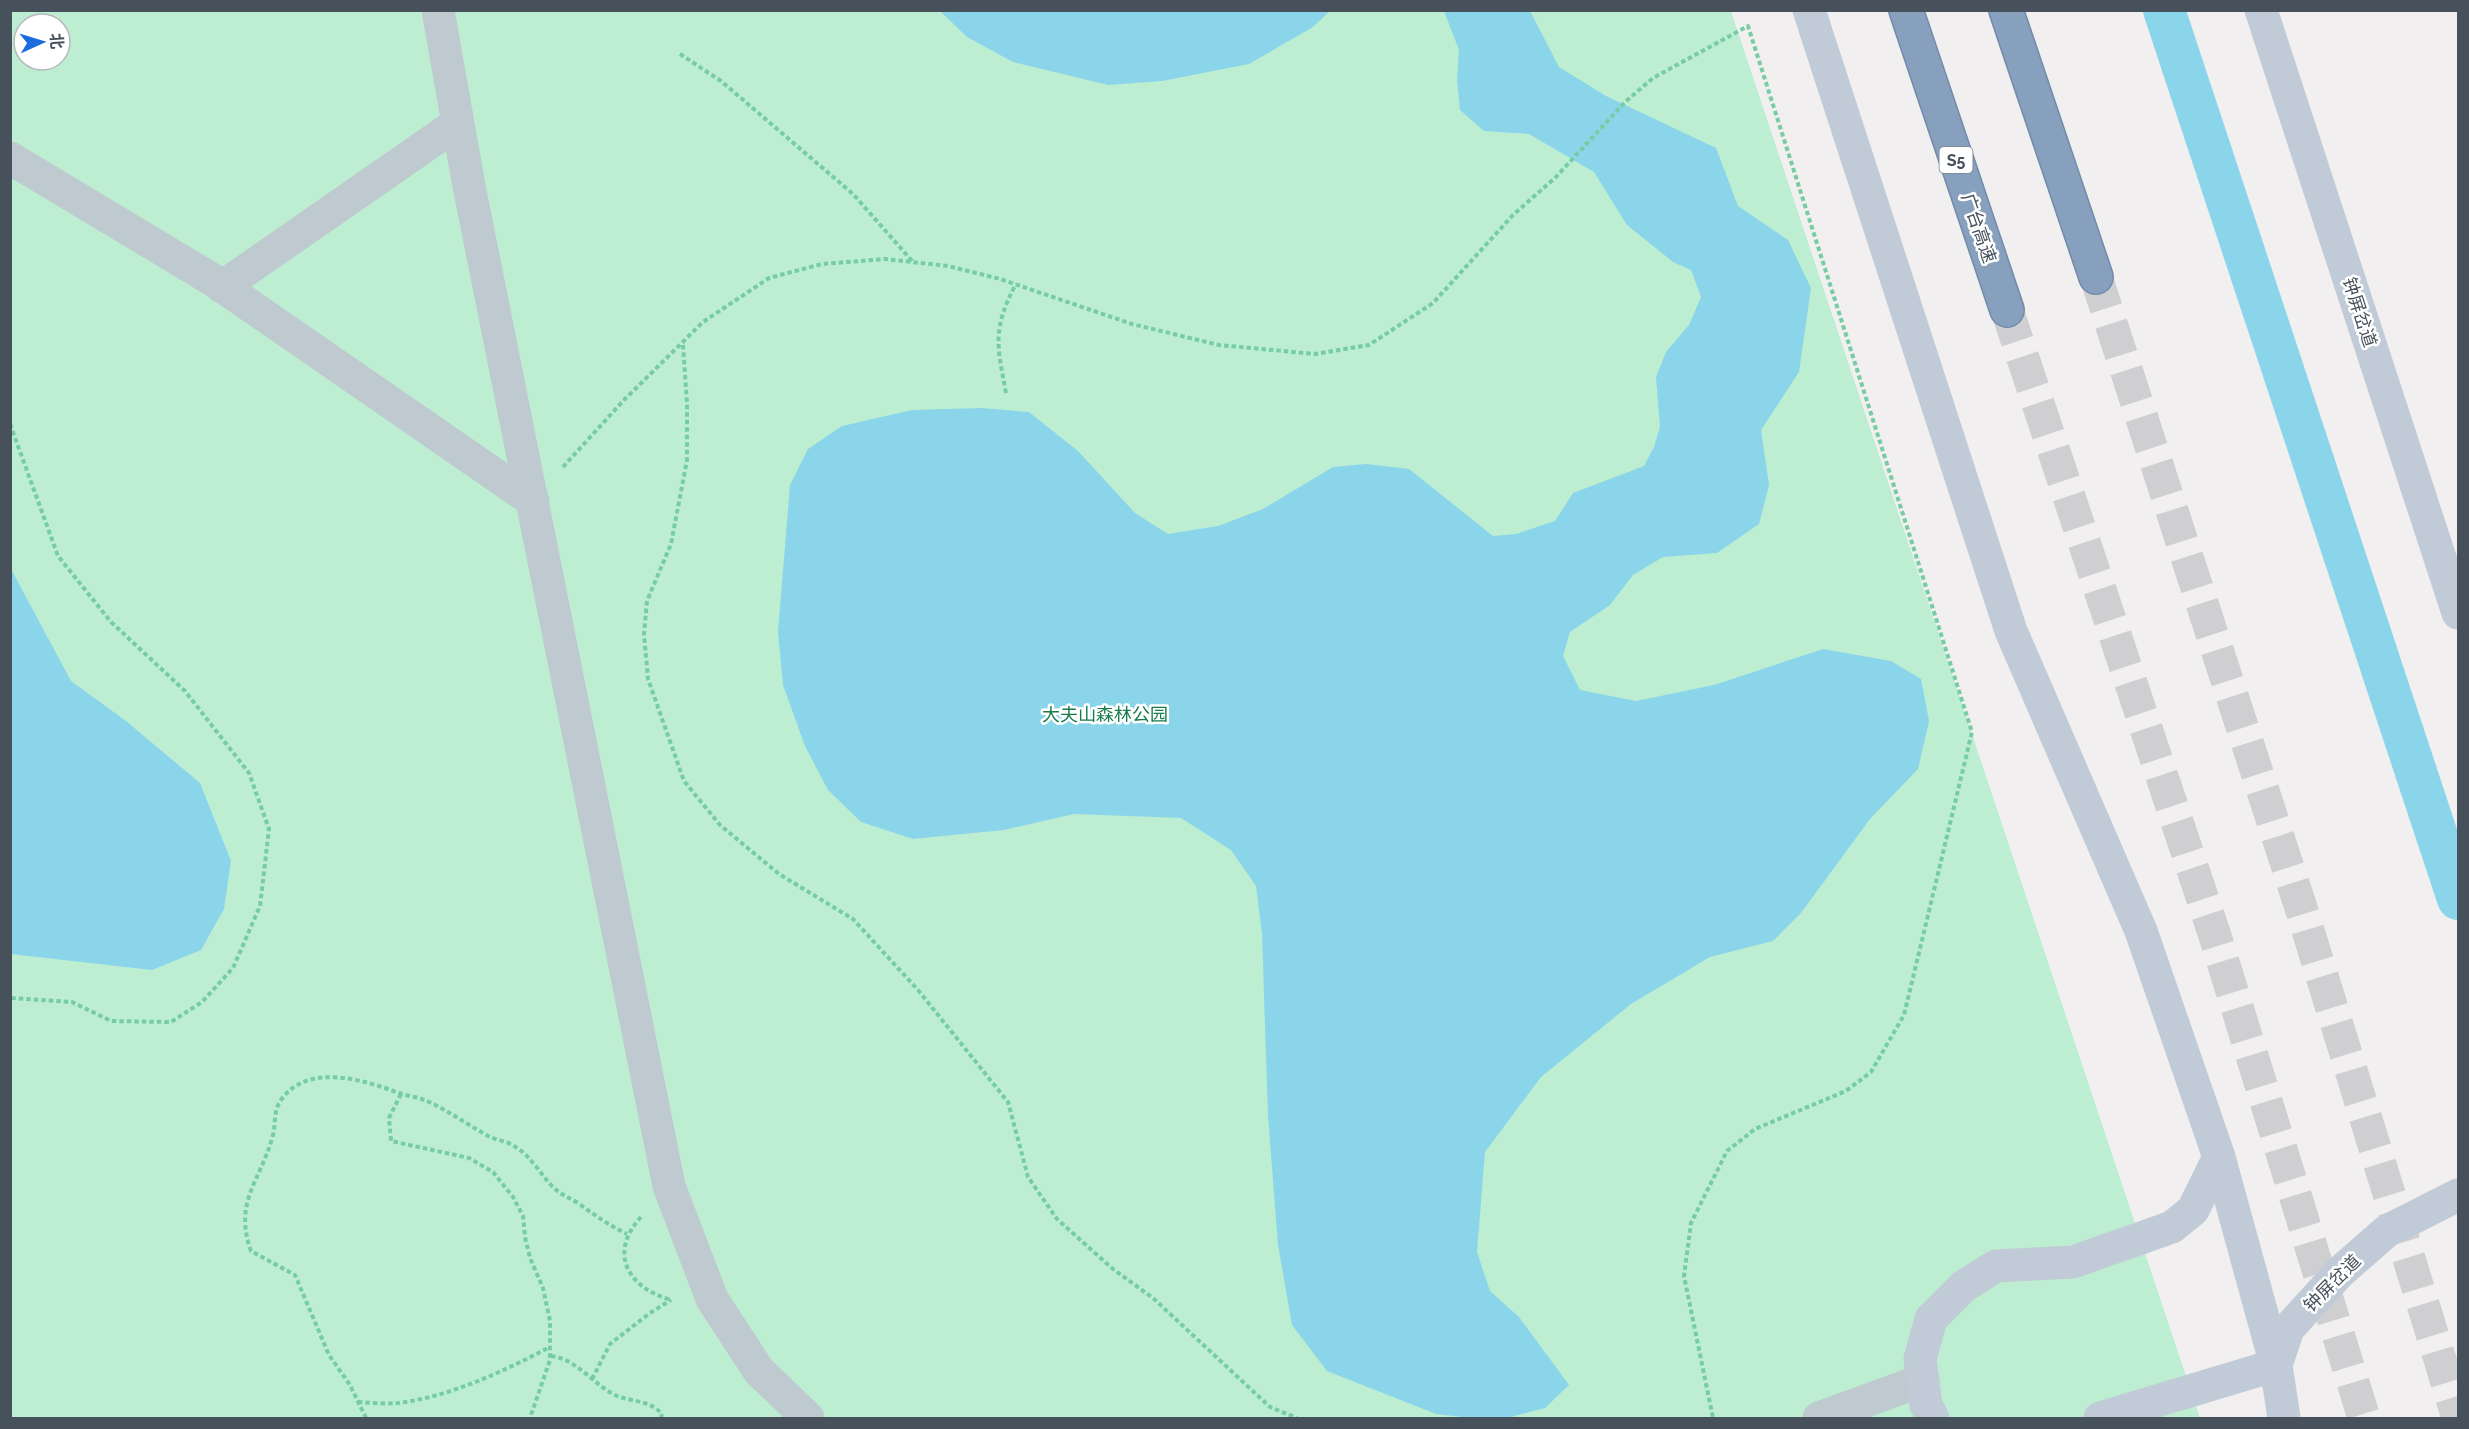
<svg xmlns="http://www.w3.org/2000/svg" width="2469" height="1429" font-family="Raleway,'Noto Sans SC',sans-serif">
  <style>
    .green { fill: #bdeed1; fill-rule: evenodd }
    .water { fill: #8bd5eb }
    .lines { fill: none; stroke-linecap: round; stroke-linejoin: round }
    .canal { stroke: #8bd5eb; stroke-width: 42 }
    .highway-tunnel { stroke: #cfcfd2; stroke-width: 33; stroke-dasharray: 33 16; stroke-linecap: butt }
    .highway-casing { stroke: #728ba9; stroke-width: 36 }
    .path { stroke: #76cca3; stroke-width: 4; stroke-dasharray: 4.5 3; stroke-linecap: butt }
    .street { stroke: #bfc9d0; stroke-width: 33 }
    .secondary { stroke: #c1cbd7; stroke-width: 33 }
    .highway { stroke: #87a0bd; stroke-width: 33 }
    .labels { text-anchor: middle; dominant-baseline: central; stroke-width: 5; stroke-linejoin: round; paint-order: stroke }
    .shield { fill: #fff; stroke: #7e858d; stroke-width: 1.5 }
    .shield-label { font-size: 16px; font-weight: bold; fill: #47515c }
    .street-label { font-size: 18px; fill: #47515c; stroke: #fff }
    .park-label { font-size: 18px; fill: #187c4c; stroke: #fff }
  </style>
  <rect width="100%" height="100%" fill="#f1efef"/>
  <path class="green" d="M10,11H1731L2200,1418H11ZM24,24H60V60H24Z"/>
  <path class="water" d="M940,11H1330L1313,27L1249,64L1162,81L1108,85L1013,62L967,37Z
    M1444,11H1530L1559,67L1606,96L1716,148L1738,206L1788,240L1811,288L1799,372L1761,430L1769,485L1759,524L1717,553L1663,557L1633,575L1610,605L1570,632L1563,656L1580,690L1636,701L1714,685L1823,649L1891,661L1921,679L1929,721L1918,769L1870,819L1801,913L1773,941L1710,957L1631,1004L1541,1077L1485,1152L1477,1252L1490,1291L1519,1317L1569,1385L1545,1408L1507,1418H1472L1436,1414L1327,1371L1292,1325L1278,1245L1268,1116L1262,934L1256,886L1231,850L1181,818L1074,814L1004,830L913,839L861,822L828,790L805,746L783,685L778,632L790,485L808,449L842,426L912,410L981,408L1029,412L1078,451L1135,513L1168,534L1218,526L1263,509L1333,467L1366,464L1409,469L1493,536L1516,534L1555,521L1573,493L1644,466L1654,447L1660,427L1656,377L1666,352L1689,325L1701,297L1691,270L1673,262L1627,225L1594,172L1529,134L1484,131L1460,110L1457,80L1459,50Z
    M11,569L71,681L126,721L200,783L231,861L224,909L201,950L152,970L11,954Z"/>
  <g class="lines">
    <path class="canal" d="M2164,10L2458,899"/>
    <path class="highway-tunnel" d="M2096,277L2302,911L2458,1418
      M2007,310L2215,936L2364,1418"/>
    <defs>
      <path id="highway" d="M1906,10L2007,310
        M2006,10L2096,277"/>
    </defs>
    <use href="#highway" class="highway-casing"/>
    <path class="path" d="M680,54L721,81L853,194L913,262
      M683,345L687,403V460L671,544L647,601L644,634L648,679L684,781L720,825L779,874L853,919L918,990L1008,1102L1028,1177L1057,1219L1113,1269L1153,1298L1270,1407L1297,1418
      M1006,393C997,345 992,329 1016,284
      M10,424L58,556L111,622L185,691L249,773L269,829L260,906L233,968L202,1002L171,1022L111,1021L72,1002L10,998
      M563,467L624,400L703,322L769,278L822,264L885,259L948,266L1000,279L1132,324L1219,345L1315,354L1369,345L1433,303L1513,215L1556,177L1624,103L1653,78L1748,26L1972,732L1904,1015L1871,1072L1846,1091L1755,1129L1727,1151L1691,1223L1684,1276L1713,1418
      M401,1094L389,1118L391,1141L469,1158L493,1172L513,1197L523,1216L525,1237L530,1258L543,1288L550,1321V1360L530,1418
      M641,1217C607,1254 629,1289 672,1300
      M551,1356C574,1358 591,1381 611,1393C628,1403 648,1398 662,1414L661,1418
      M592,1379L610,1344L650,1313L671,1300
      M358,1402C371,1403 386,1404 399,1403C452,1396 504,1371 550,1347
      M366,1418L350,1385L329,1355L295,1275L251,1251C233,1201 261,1181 273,1135C276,1123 273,1111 281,1100C308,1062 364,1080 399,1093C407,1096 417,1097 425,1100C447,1110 467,1124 488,1136C496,1140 506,1141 514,1146C530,1155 539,1172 551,1185C559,1194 568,1197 578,1203C594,1215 609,1225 627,1234"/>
    <path class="street" d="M438,10L469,186L669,1186L712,1299L759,1371L808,1418
      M10,158L213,280L533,501
      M222,287L458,123
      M1819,1418L1923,1380"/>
    <path class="secondary" d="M1809,10L2011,631L2141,931L2219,1157L2276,1365
      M2261,10L2458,613
      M1933,1418L1926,1405L1920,1359L1931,1319L1964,1286L1996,1266L2073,1262L2172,1227L2193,1210L2219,1157
      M2100,1418L2276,1365
      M2284,1418L2276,1365L2288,1329L2340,1272L2387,1231L2458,1195"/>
    <use href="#highway" class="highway"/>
  </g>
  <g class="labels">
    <rect class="shield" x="1939.5" y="147" width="33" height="26" rx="4.5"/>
    <g class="shield-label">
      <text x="1956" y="160">S5</text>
    </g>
    <g class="street-label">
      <text transform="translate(1979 228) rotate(71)">广台高速</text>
      <text transform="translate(2360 312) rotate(72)">钟屏岔道</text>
      <text transform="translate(2332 1283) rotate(-45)">钟屏岔道</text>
    </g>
    <g class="park-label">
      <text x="1105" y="714">大夫山森林公园</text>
    </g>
  </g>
  <rect width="2469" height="1429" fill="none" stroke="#47515c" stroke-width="24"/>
  <g transform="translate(42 42) rotate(86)"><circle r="28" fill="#ffffff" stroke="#b5b9be" stroke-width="1.5"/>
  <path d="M0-4.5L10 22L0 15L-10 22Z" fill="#1b6dde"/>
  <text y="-9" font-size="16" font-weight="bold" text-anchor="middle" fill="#47515c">北</text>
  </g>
</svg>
